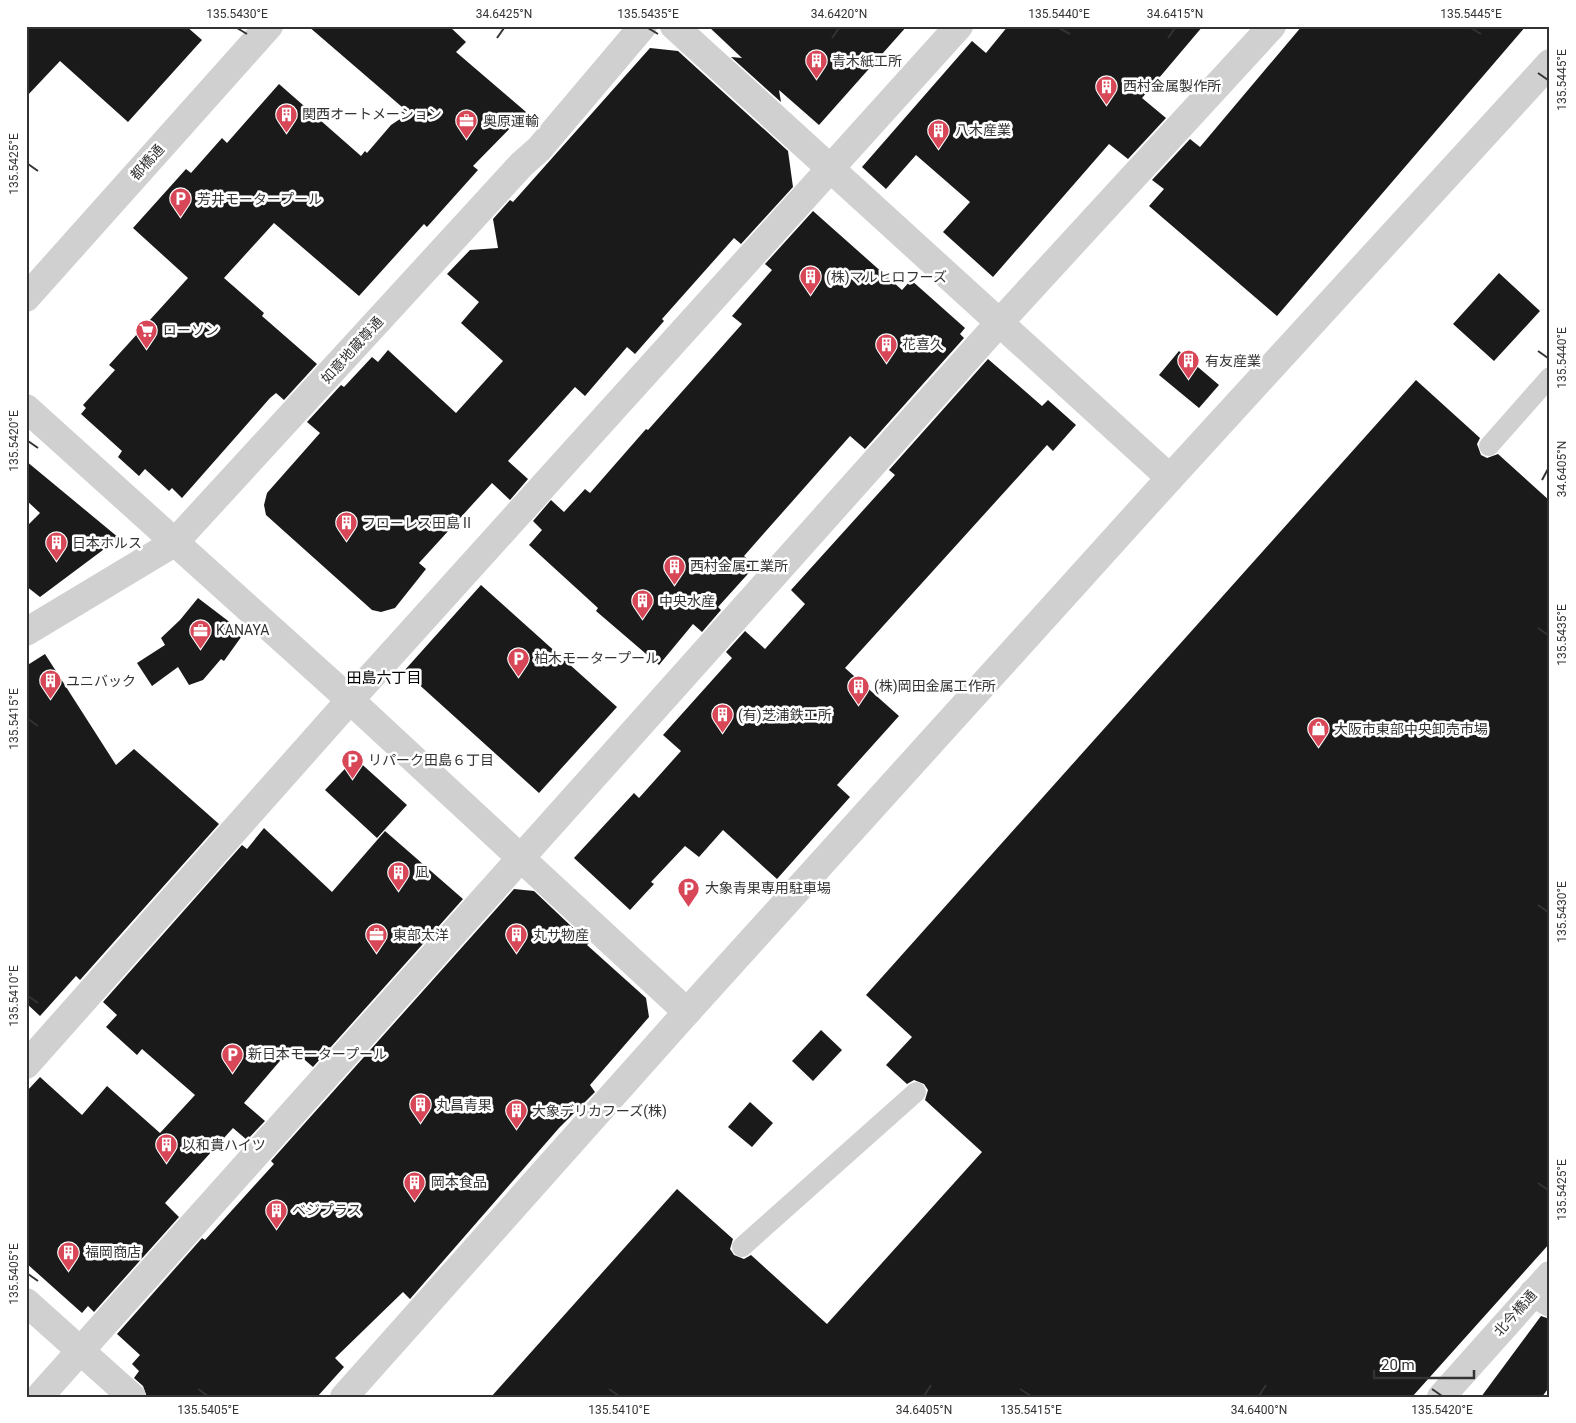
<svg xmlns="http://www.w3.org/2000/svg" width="1576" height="1423" font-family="Roboto,'Noto Sans JP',sans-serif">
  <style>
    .building { fill: #1a1a1a }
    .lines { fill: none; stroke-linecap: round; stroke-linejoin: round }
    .service { stroke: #d0d0d0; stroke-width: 20 }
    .minor { stroke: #d0d0d0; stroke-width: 28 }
    .tertiary { stroke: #d0d0d0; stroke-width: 28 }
    .ticks { fill: none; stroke: #333; stroke-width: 2 }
    .labels { text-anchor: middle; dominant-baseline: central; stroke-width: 5; stroke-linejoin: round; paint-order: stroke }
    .poi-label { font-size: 14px; fill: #333; stroke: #fff; text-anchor: start }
    .street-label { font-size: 14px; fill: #333; stroke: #fff }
    .neighbourhood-label { font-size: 15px; fill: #000; stroke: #fff }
    .neatline { fill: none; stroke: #333; stroke-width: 2 }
    .ticks-label { font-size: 12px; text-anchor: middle; fill: #333 }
  </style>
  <rect width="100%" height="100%" fill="#fff"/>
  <path class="building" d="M26,26H186L202,40L128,122L60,61L26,97Z
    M308,26H449L466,42L456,52L526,112L473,166L478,170L427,227L424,224L359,296L274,223L224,278L264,313L262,316L317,364L284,400L276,393L270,398L182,498L172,488L169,491L145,469L139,476L118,457L122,451L81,414L86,408L83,405L115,370L109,365L188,278L133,228L186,169L191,173L222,138L227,143L279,84L361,156L365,151L367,153L391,125L409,113Z
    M708,26H907L819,125L779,90L781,102L731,57L742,58Z
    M1008,26H1203L1142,98L1166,118L1128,159L1109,144L993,277L943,232L970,202L916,155L886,189L862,167L972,41L986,53Z
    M1302,26H1526L1277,316L1149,206L1164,189L1152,180L1190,139L1200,147Z
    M650,48L678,51L788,151L793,187L741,244L734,238L662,319L664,321L635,354L627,347L585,396L575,387L508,461L528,479L510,500L492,483L419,563L426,569L395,608L381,612L372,610L266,515L264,505L267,493L320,433L307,422L341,385L344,387L372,357L378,362L388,350L456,413L503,361L461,323L479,302L447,274L470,250L498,248L493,219L510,200L513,202Z
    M813,211L902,290L911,280L965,328L960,334L964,338L865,449L850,436L744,556L755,566L718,607L721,610L702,632L693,624L659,665L596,611L598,608L529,545L542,530L533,521L551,500L564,512L585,489L590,493L646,429L648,430L742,324L732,316L772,270L765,264Z
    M1499,273L1540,311L1494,361L1453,324Z
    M1179,351L1219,385L1199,408L1159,375Z
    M988,359L1042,406L1048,400L1076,425L1053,451L1047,445L845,668L899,716L837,785L850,797L777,879L723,830L699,857L685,846L651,882L654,884L630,910L574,858L634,793L639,798L681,751L663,735L732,658L726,652L745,631L765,649L805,604L791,590L895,475L889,470Z
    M1416,380L1480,438L1477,444L1481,455L1487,458L1498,454L1550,501V1243L1412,1397H491L677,1189L733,1239L730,1249L734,1255L744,1259L751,1255L827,1324L982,1152L925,1100L928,1090L924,1084L914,1080L907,1084L886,1065L912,1037L866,995Z
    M26,461L119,538L40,597L26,586V527L40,513L26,500Z
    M481,585L617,707L539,793L404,671Z
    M198,598L244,633L224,661L221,659L203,680L189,685L178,667L152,686L137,663L165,645L161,638L180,620Z
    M45,654L116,765L134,749L219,824L80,980L76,976L40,1016L26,1003V666Z
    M355,758L407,805L377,838L325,790Z
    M264,828L332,892L385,831L463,899L313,1067L291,1048L244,1103L265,1121L247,1140L233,1128L165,1203L179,1217L94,1312L88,1306L82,1313L26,1263V1092L40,1077L82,1115L107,1086L160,1133L195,1095L142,1049L137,1055L106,1027L117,1015L103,1002L242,845L247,849Z
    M514,889L534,891L589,943L587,945L646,998L649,1017L590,1085L595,1092L559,1128L410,1299L403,1292L335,1358L344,1367L317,1397H147L143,1386L134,1378L139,1371L132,1364L140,1355L117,1334L202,1238L205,1240L274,1164L271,1161Z
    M821,1030L842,1050L813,1081L792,1061Z
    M750,1102L773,1123L752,1147L728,1127Z
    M1541,1316L1550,1319V1386L1542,1397H1481Z"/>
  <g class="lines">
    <path class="service" d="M1489,446L1550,377
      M742,1247L916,1092"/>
    <path class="minor" d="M674,26L1170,478
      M26,632L174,543L522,164L539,149L643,26
      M26,1065L350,700L959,26
      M1533,1293L1550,1303
      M26,1302L132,1397
      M39,1397L999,323L1272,26
      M344,1397L687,1012"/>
    <path class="tertiary" d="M26,298L269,26
      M26,408L350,700L687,1012L1170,478L1550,63
      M1441,1397L1550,1275"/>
  </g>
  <path class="ticks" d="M237,28L247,34M648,28L658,34M1059,28L1070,34M1471,28L1481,34M497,38L504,28M832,38L839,28M1168,38L1175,28M1538,73L1548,80M28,164L38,171M1538,351L1548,358M28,441L38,448M1542,480L1548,469M1538,628L1548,635M28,719L38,726M1538,905L1548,912M28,996L38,1003M1538,1183L1548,1190M28,1274L38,1281M198,1389L208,1396M609,1389L619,1396M1020,1389L1031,1396M1432,1389L1442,1396M924,1396L931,1385M1259,1396L1266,1385"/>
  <defs>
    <symbol id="building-pin" viewBox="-11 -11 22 30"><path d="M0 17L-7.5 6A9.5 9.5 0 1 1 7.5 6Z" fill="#d74758" stroke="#fff"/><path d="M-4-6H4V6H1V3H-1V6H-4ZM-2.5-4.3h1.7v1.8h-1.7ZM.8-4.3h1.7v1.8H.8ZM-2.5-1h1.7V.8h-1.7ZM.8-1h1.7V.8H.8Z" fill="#fff"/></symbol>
    <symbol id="office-pin" viewBox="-11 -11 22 30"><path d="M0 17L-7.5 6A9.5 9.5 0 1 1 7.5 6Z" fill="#d74758" stroke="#fff"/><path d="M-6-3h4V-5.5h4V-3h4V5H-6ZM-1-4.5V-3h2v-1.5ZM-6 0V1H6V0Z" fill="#fff"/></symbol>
    <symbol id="parking-pin" viewBox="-11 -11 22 30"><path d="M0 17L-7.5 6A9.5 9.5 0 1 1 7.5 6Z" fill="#d74758" stroke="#fff"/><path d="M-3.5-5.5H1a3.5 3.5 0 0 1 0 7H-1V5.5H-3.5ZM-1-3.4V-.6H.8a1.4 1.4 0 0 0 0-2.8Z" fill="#fff"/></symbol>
    <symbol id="supermarket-pin" viewBox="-11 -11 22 30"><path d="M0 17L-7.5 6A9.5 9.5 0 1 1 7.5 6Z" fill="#d74758" stroke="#fff"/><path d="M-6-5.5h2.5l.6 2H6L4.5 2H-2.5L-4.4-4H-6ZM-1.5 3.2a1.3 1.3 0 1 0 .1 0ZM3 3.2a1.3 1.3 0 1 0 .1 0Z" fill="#fff"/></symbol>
    <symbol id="shop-pin" viewBox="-11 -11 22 30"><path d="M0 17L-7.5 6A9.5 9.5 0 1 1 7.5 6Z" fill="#d74758" stroke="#fff"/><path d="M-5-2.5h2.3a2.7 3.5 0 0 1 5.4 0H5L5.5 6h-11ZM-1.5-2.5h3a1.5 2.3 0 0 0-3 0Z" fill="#fff"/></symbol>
  </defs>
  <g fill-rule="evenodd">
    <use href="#building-pin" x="804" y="48" width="25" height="34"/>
    <use href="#building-pin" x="1094" y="74" width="25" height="34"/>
    <use href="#building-pin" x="274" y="102" width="25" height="34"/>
    <use href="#office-pin" x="454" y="108" width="25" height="34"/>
    <use href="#building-pin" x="926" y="118" width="25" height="34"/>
    <use href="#parking-pin" x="168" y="186" width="25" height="34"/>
    <use href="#building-pin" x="798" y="264" width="25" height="34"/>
    <use href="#supermarket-pin" x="134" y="318" width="25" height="34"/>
    <use href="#building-pin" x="874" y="332" width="25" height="34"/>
    <use href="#building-pin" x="1176" y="348" width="25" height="34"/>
    <use href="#building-pin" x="334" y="510" width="25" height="34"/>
    <use href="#building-pin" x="44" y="530" width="25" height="34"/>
    <use href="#building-pin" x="662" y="554" width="25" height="34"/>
    <use href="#building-pin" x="630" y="588" width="25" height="34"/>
    <use href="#office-pin" x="188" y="618" width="25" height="34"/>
    <use href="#parking-pin" x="506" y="646" width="25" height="34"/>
    <use href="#building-pin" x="38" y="668" width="25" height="34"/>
    <use href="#building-pin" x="846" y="674" width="25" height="34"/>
    <use href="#building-pin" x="710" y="702" width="25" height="34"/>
    <use href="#shop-pin" x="1306" y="716" width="25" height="34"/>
    <use href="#parking-pin" x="340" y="748" width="25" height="34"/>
    <use href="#building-pin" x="386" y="860" width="25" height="34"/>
    <use href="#parking-pin" x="676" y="876" width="25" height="34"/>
    <use href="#office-pin" x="364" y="922" width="25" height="34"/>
    <use href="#building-pin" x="504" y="922" width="25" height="34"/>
    <use href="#parking-pin" x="220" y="1042" width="25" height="34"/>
    <use href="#building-pin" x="408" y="1092" width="25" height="34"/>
    <use href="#building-pin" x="504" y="1098" width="25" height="34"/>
    <use href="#building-pin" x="154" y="1132" width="25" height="34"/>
    <use href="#building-pin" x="402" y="1170" width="25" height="34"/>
    <use href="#building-pin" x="264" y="1198" width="25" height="34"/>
    <use href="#building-pin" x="56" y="1240" width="25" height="34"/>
  </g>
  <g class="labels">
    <g class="poi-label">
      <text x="832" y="61">青木紙工所</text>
      <text x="1123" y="86">西村金属製作所</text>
      <text x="302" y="114">関西オートメーション</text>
      <text x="483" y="121">奥原運輸</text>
      <text x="955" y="130">八木産業</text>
      <text x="197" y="199">芳井モータープール</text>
      <text x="826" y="277">(株)マルヒロフーズ</text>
      <text x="163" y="330">ローソン</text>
      <text x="902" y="344">花喜久</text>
      <text x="1205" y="361">有友産業</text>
      <text x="362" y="523">フローレス田島Ⅱ</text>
      <text x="72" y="543">日本ホルス</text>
      <text x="690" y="566">西村金属工業所</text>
      <text x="659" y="601">中央水産</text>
      <text x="216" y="630">KANAYA</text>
      <text x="534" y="658">柏木モータープール</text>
      <text x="66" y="681">ユニバック</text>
      <text x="874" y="686">(株)岡田金属工作所</text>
      <text x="738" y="715">(有)芝浦鉄工所</text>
      <text x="1334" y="729">大阪市東部中央卸売市場</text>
      <text x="368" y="760">リパーク田島６丁目</text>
      <text x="415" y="872">凪</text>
      <text x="705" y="888">大象青果専用駐車場</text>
      <text x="393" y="935">東部太洋</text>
      <text x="533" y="935">丸サ物産</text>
      <text x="248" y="1054">新日本モータープール</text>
      <text x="436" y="1105">丸昌青果</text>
      <text x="532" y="1111">大象デリカフーズ(株)</text>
      <text x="182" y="1145">以和貴ハイツ</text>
      <text x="431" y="1182">岡本食品</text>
      <text x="292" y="1210">ベジプラス</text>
      <text x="85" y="1252">福岡商店</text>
    </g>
    <g class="street-label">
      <text transform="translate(147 162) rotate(-48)">都橋通</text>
      <text transform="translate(352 350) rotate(-48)">如意地蔵尊通</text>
      <text transform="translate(1515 1313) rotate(-48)">北今橋通</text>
    </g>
    <g class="neighbourhood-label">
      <text x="384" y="678">田島六丁目</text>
    </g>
  </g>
  <rect width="1576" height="1423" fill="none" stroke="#ffffff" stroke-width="55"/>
  <path d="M1374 1370v8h100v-8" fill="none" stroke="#333333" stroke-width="2.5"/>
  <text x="1381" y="1370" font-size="15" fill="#333333" stroke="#ffffff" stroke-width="4" paint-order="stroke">20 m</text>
  <rect x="28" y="28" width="1520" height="1368" class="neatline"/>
  <g class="ticks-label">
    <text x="237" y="18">135.5430°E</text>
    <text x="504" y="18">34.6425°N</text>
    <text x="648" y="18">135.5435°E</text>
    <text x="839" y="18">34.6420°N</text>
    <text x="1059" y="18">135.5440°E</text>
    <text x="1175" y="18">34.6415°N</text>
    <text x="1471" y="18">135.5445°E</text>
    <text transform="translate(1562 80) rotate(-90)" y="4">135.5445°E</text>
    <text transform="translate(14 164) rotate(-90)" y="4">135.5425°E</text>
    <text transform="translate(1562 358) rotate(-90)" y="4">135.5440°E</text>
    <text transform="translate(14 441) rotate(-90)" y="4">135.5420°E</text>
    <text transform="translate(1562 469) rotate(-90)" y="4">34.6405°N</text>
    <text transform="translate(1562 635) rotate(-90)" y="4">135.5435°E</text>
    <text transform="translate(14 719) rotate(-90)" y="4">135.5415°E</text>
    <text transform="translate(1562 912) rotate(-90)" y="4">135.5430°E</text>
    <text transform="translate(14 996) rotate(-90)" y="4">135.5410°E</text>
    <text transform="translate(1562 1190) rotate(-90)" y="4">135.5425°E</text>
    <text transform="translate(14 1274) rotate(-90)" y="4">135.5405°E</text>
    <text x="208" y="1414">135.5405°E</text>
    <text x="619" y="1414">135.5410°E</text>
    <text x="924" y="1414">34.6405°N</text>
    <text x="1031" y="1414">135.5415°E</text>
    <text x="1259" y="1414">34.6400°N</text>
    <text x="1442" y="1414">135.5420°E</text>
  </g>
</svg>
